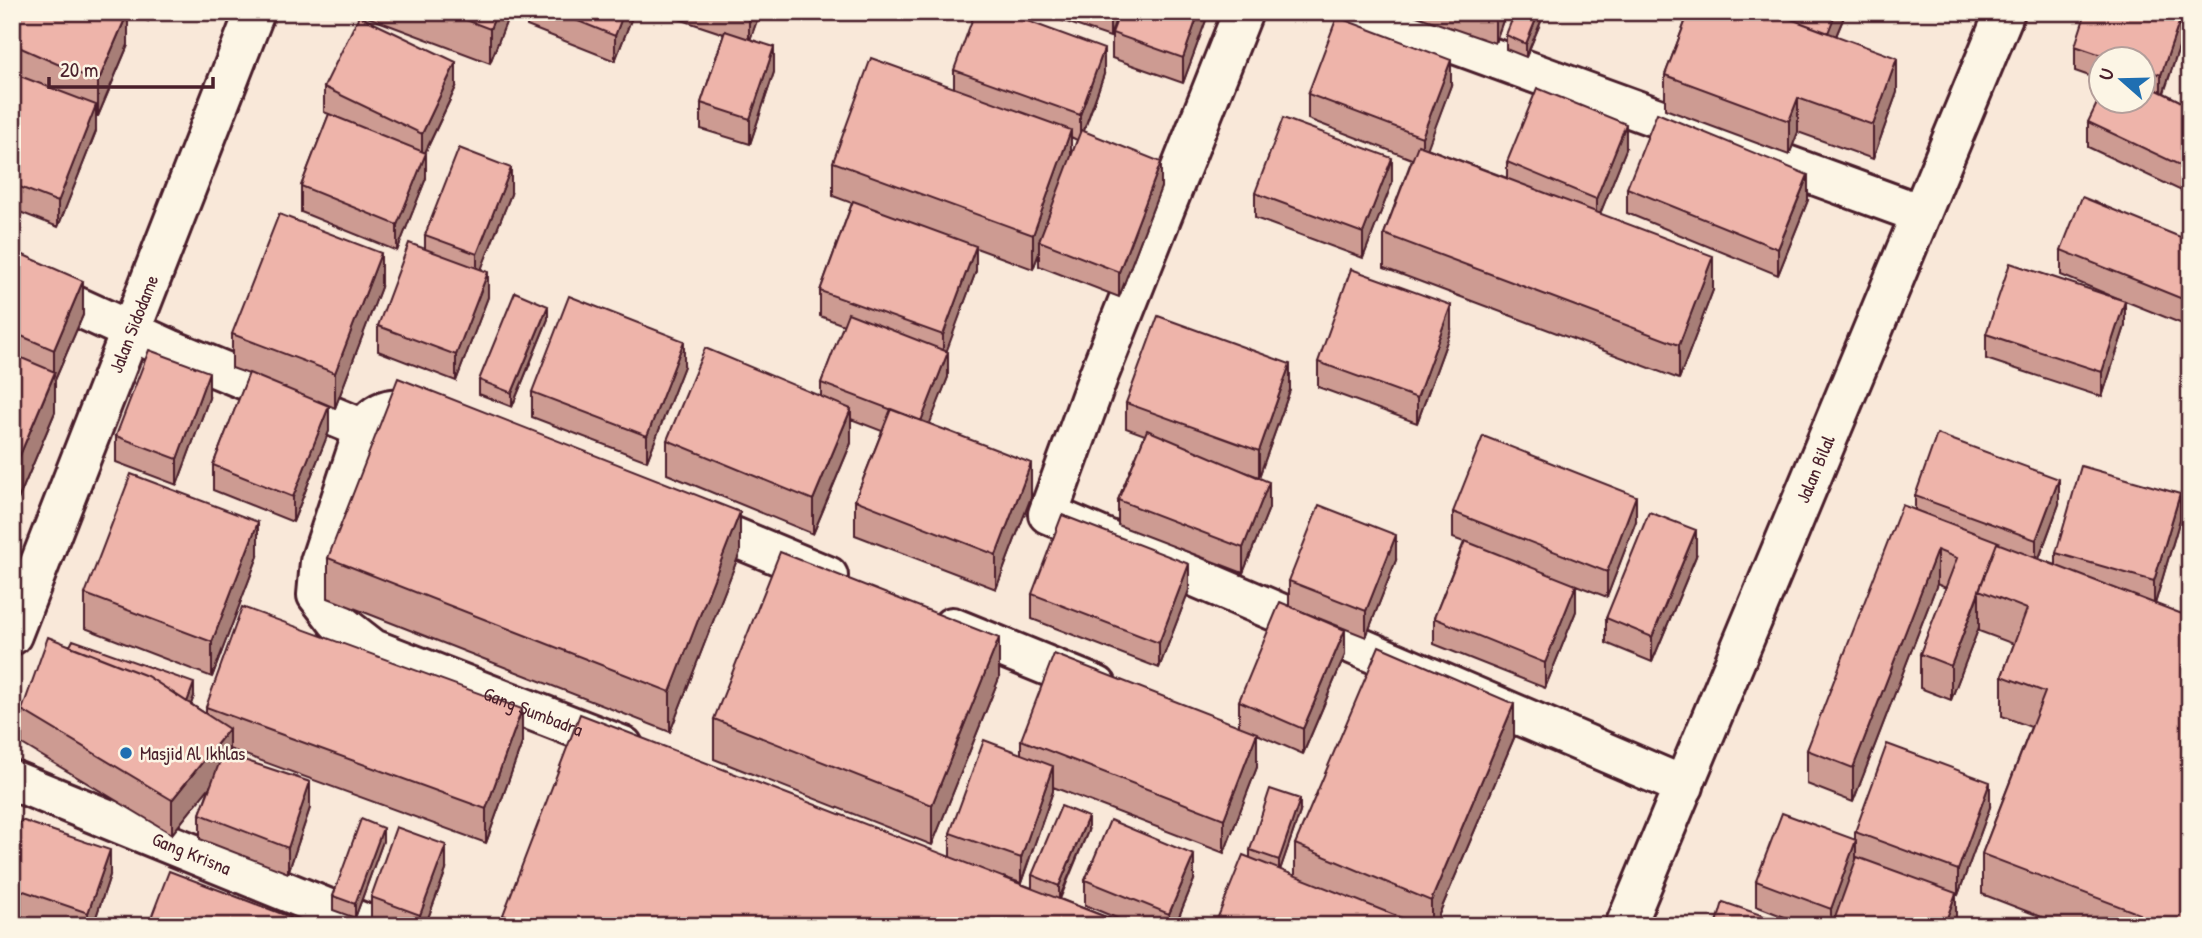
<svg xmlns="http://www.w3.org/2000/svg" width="2202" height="938" font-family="'Patrick Hand',sans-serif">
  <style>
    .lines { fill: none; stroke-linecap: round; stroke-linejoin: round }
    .minor-casing { stroke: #4a1f2b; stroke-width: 44 }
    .secondary-casing { stroke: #4a1f2b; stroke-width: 44 }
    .minor { stroke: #fcf5e5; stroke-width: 38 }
    .secondary { stroke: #fcf5e5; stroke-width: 38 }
    .wall { fill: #cd9b92; stroke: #4a1f2b; stroke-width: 2; fill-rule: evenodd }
    .shaded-wall { fill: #a77e77; stroke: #4a1f2b; stroke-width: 2 }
    .building { fill: #eeb4aa; stroke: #4a1f2b; stroke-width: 2 }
    .poi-dot { fill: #1f6fb2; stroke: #fcf5e5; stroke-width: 2.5 }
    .labels { text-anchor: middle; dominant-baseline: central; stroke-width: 5; stroke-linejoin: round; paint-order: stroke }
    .street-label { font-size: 19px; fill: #4a1f2b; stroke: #fcf5e5 }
    .poi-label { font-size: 19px; fill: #4a1f2b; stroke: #fcf5e5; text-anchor: start }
  </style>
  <rect width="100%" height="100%" fill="#f9e8d9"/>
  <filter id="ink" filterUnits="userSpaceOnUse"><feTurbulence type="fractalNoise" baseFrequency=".0143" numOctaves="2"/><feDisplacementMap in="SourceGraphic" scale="14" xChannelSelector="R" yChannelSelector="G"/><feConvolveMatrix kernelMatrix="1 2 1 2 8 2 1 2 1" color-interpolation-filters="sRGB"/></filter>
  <g filter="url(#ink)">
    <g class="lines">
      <defs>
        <g id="minor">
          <path d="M1243,12L1098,377L1048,514L1684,786"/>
          <path d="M1367,12L1921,214"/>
          <path d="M12,277L170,349L364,429"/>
          <path id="s1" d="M436,416C407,409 383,399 364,429L320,562L317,595L337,621L373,649L623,746"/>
          <path d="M693,520L828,576"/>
          <path d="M952,627L1097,686"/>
          <path id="s2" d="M12,635L255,12"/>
          <path id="s3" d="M12,780L371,926"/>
        </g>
        <g id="secondary">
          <path id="s4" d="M1625,926L2005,12"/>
        </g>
      </defs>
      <use href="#minor" class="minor-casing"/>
      <use href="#secondary" class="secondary-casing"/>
      <use href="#minor" class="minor"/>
      <use href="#secondary" class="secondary"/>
    </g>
    <path class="wall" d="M12,12H128V45L98,116H96V131L58,227L12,209Z
      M129,12H151L148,21Z
      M354,12H510L490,63Z
      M527,12H634L615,61L527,26Z
      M670,12H760L750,39L774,72L750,144L701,129V103L724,34L670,16Z
      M1037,12H1118L1110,37Z
      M1209,12L1183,83L1112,58V33Z
      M1405,12H1506L1495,43Z
      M1545,12L1526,57L1506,49V35Z
      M1689,12H1846L1836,36L1897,92L1873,159L1798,132L1789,155L1665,109V75Z
      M2180,45L2164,93L2190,106V195L2088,147V122L2143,102V60H2101V80L2075,71V46Z
      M954,70L1104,74L1084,131L1161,187L1119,297L1039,266V253L1033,269L976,248V271L946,351L948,377L929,424L1031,497L996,589L855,535V500L882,431L851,419V443L813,534L667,474V440L821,397V383L844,325L820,316V291L852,203L833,196V162L954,88ZM1071,137L1077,140L1071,157Z
      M1451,85L1427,148L1507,178V162L1626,149L1600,214L1713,290L1679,379L1384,268V234L1412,159L1308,119V94Z
      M324,87H456L425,153L426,178L397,251L301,212V186L329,114L324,112Z
      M1392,183L1363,258L1255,218V193Z
      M1627,188L1808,200L1778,275L1627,213Z
      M511,194L481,269L488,297L456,381L378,351V326L425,248V235Z
      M2190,241V327L2125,301V326L2102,397L1986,359V334L2119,299L2061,275V250Z
      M12,250L83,315L55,380V412L12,514Z
      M381,287L335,408L319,401L329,431L293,522L213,490V465L249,374L232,368V334Z
      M548,319L512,407L479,394V380Z
      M1451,330L1417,423L1318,387V362Z
      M684,366L647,461L532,417V392Z
      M1290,390L1259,477L1237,469L1269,508L1243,573L1118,525V500L1145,435L1126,428V403Z
      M209,398L177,485L116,462V436Z
      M1915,496L2059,504L2039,559L2056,565V553L2180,519L2155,604L2190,926H2065L1982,894V854L2031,727L2002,716V676L2014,644L1979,631V627L1951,700L1920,688V654L1946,588L1937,584L1853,802L1807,784V750L1915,510Z
      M1453,512L1636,521L1607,597L1576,585V611L1545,688L1434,644V618L1464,542L1453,538Z
      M740,552L670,732L328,598V558Z
      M258,556L212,677L85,628V594Z
      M1696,556L1652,662L1606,643V618Z
      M1396,560L1366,637L1298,610L1345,655L1303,754L1257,734V767L1224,853L1053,787V791L1021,883L1003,877L1032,888V875L1088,831L1060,899L1129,926H503V915L950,857V833L1021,754V740L1239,726V701L1289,606V581Z
      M1189,590L1159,668L1032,619V594Z
      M999,678L932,845L714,759V719Z
      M194,696L191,704L206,714V707L522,743L486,843L229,749V755L310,808L288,873L200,839V814L210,786L172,834L22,744V710Z
      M1514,738L1434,926H1216V922L1250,858V850L1300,812L1280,870L1295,876V844Z
      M1990,807L1958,895L1956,894V918L1953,926H1808L1756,906V881L1855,840V832Z
      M383,841L355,918L333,910V896Z
      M12,844L110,875L93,926H51L12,913Z
      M446,870L425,926H380L371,923V897Z
      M1085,880H1194L1175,926H1136L1085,905Z"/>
    <path class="shaded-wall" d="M128,12V45L98,116V82Z
      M497,12H510L490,63V29Z
      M624,12H634L615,61V36Z
      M751,12H760L749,43V17Z
      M1110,12H1118L1110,37Z
      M1199,12H1209L1183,83V58Z
      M1495,12H1506L1495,43Z
      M1539,12H1545L1526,57V44Z
      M1836,12H1846L1826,60V35Z
      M2180,20V45L2161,100V75Z
      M774,47V72L750,144V119Z
      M1104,49V74L1080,141V115Z
      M1897,58V92L1873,159V125Z
      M1451,60V85L1422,163V137Z
      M456,62V87L422,159V134Z
      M1798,98V132L1789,155V121Z
      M96,105V131L58,227V202Z
      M1626,124V149L1596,224V199Z
      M1071,130V164L1039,241V253L1033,269V235Z
      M426,153V178L397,251V225Z
      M1392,158V183L1363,258V233Z
      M1161,162V187L1119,297V272Z
      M511,168V194L477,280V254Z
      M1808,175V200L1778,275V249Z
      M976,246V271L943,361V335Z
      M381,253V287L335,408V373Z
      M1713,256V290L1679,379V345Z
      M488,272V297L456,381V355Z
      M83,281V315L55,380V412L12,514V474L54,375V350Z
      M2125,301V326L2102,397V372Z
      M1451,305V330L1417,423V398Z
      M548,306V319L512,407V393Z
      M684,341V366L647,461V436Z
      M948,352V377L921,446V421Z
      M1290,364V390L1259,477V451Z
      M209,372V398L177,485V459Z
      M329,406V431L293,522V497Z
      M851,409V443L813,534V500Z
      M1031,463V497L996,589V555Z
      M2059,479V504L2036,566V540Z
      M1269,482V508L1243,573V548Z
      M2180,494V519L2154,607V581Z
      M1636,496V521L1607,597V572Z
      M740,512V552L670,732V692Z
      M258,522V556L212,677V642Z
      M1696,530V556L1652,662V637Z
      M1396,535V560L1366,637V611Z
      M1937,550V584L1853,802V768Z
      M1189,564V590L1159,668V643Z
      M1576,585V611L1545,688V663Z
      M1979,593V627L1951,700V666Z
      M1345,630V655L1303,754V729Z
      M999,638V678L932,845V805Z
      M194,683V696L187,715V702Z
      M1514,704V738L1434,926H1431V901Z
      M522,709V743L486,843V809Z
      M229,729V763L172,834V800Z
      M1257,733V767L1224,853V819Z
      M1053,766V791L1021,883V858Z
      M310,782V808L288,873V848Z
      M1990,782V807L1958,895V870Z
      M1300,799V812L1279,873V860Z
      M1088,817V831L1059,899V886Z
      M383,828V841L355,918V904Z
      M1856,840V865L1834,926H1831V909Z
      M446,845V870L425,926H420V915Z
      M110,850V875L93,926H88V913Z
      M1194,855V880L1175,926H1169V914Z
      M1956,893V918L1953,926H1944Z"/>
    <path class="building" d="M12,12H128L98,82L12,44Z
      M445,12H497L490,29Z
      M556,12H624L615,36Z
      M734,12H751L749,17Z
      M975,12H1003L1104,49L1080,115L954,70Z
      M1120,12H1199L1183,58L1112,33Z
      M1515,12H1539L1526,44L1506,35Z
      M1689,12H1772L1897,58L1873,125L1798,98L1789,121L1665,75Z
      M1772,12H1836L1828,33Z
      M2086,12H2159L2180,20L2161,75L2143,69V60H2116L2075,46Z
      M359,16L456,62L422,134L324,87Z
      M1337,17L1451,60L1422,137L1308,94Z
      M725,31L774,47L750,119L701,103Z
      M871,58L1071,130L1033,235L833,162Z
      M12,73L96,105L58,202L12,184Z
      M2143,83L2190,106V170L2088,122L2101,95V102H2143Z
      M1537,88L1626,124L1596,199L1507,162Z
      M1657,113L1808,175L1778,249L1627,188Z
      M329,114L426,153L397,225L301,186Z
      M1283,118L1392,158L1363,233L1255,193Z
      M1081,130L1161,162L1119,272L1039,241Z
      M1418,145L1713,256L1679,345L1384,234Z
      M459,148L511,168L477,254L425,235Z
      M2082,197L2190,241V302L2061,250Z
      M853,201L976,246L943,335L820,291Z
      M279,214L381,253L335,373L232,334Z
      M409,243L488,272L456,355L378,326Z
      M12,250L83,281L54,350L12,332Z
      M2010,263L2125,301L2102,372L1986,334Z
      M1351,269L1451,305L1417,398L1318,362Z
      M515,292L548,306L512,393L479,380Z
      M569,296L684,341L647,436L532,392Z
      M848,313L948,352L921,421L821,383Z
      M1158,316L1290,364L1259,451L1126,403Z
      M705,348L851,409L813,500L667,440Z
      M149,350L209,372L177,459L116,436Z
      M12,354L55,372L12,474Z
      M249,373L329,406L293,497L213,465Z
      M398,378L740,512L670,692L328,558Z
      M891,409L1031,463L996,555L855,500Z
      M1147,430L1269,482L1243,548L1118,500Z
      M1937,434L2059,479L2036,540L1915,496Z
      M1483,436L1636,496L1607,572L1453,512Z
      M2081,466L2180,494L2154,581L2056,553Z
      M131,474L258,522L212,642L85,594Z
      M1319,505L1396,535L1366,611L1289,581Z
      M1902,505L1999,542L1997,543L1951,666L1920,654L1957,558L1937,550L1853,768L1807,750Z
      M1649,512L1696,530L1652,637L1606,618Z
      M1062,515L1189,564L1159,643L1032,594Z
      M1465,541L1576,585L1545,663L1434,618Z
      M1997,543L2190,617V926H2136L2140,914L1982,854L2045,692L2002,676L2027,609L1979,590Z
      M780,552L999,638L932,805L714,719Z
      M1280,602L1345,630L1303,729L1239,701Z
      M242,607L522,709L486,809L206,707Z
      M48,637L147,676L229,729L172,800L22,710Z
      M73,640L194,683L187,702L147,676L70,646Z
      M1379,646L1514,704L1431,901L1295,844Z
      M1054,654L1257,733L1224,819L1021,740Z
      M580,714L1129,926H531L503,915Z
      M984,740L1053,766L1021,858L950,833Z
      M1887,744L1990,782L1958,870L1855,832Z
      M223,753L310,782L288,848L200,814Z
      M1270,789L1300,799L1279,860L1250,850Z
      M1061,806L1088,817L1059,886L1032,875Z
      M1782,813L1856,840L1831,909L1756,881Z
      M361,819L383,828L355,904L333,896Z
      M21,820L110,850L88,913L12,887V844Z
      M1110,820L1194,855L1169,914L1085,880Z
      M396,827L446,845L420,915L371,897Z
      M1243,855L1422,926H1225L1216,922Z
      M1857,857L1956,893L1944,926H1832Z
      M169,871L290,917L286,926H148Z
      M1723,902L1793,926H1716Z
      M1972,921L1982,926H1970Z"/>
  </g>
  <circle class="poi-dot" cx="126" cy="753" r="7"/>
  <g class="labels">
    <g class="street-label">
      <text stroke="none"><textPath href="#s2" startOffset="334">Jalan Sidodame</textPath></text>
      <text stroke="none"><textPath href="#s4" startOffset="495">Jalan Bilal</textPath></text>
      <text stroke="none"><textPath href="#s1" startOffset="504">Gang Sumbadra</textPath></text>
      <text stroke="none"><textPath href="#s3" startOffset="194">Gang Krisna</textPath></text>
    </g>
    <g class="poi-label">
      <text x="140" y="753">Masjid Al Ikhlas</text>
    </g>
  </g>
  <rect width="2202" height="938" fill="none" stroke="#fcf5e5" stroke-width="42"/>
  <rect x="21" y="21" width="2160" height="896" fill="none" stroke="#4a1f2b" stroke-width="2.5" filter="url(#ink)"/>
  <g transform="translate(2122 80) rotate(290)"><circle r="33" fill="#fcf5e5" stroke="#b59f9b" stroke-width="2"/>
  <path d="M0-5L12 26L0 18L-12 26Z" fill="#1f6fb2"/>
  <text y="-10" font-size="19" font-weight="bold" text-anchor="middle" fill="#4a1f2b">U</text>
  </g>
  <path d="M49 77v10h164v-10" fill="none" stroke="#4a1f2b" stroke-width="3.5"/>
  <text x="60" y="77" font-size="21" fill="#4a1f2b" stroke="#fcf5e5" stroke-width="5" paint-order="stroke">20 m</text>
</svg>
